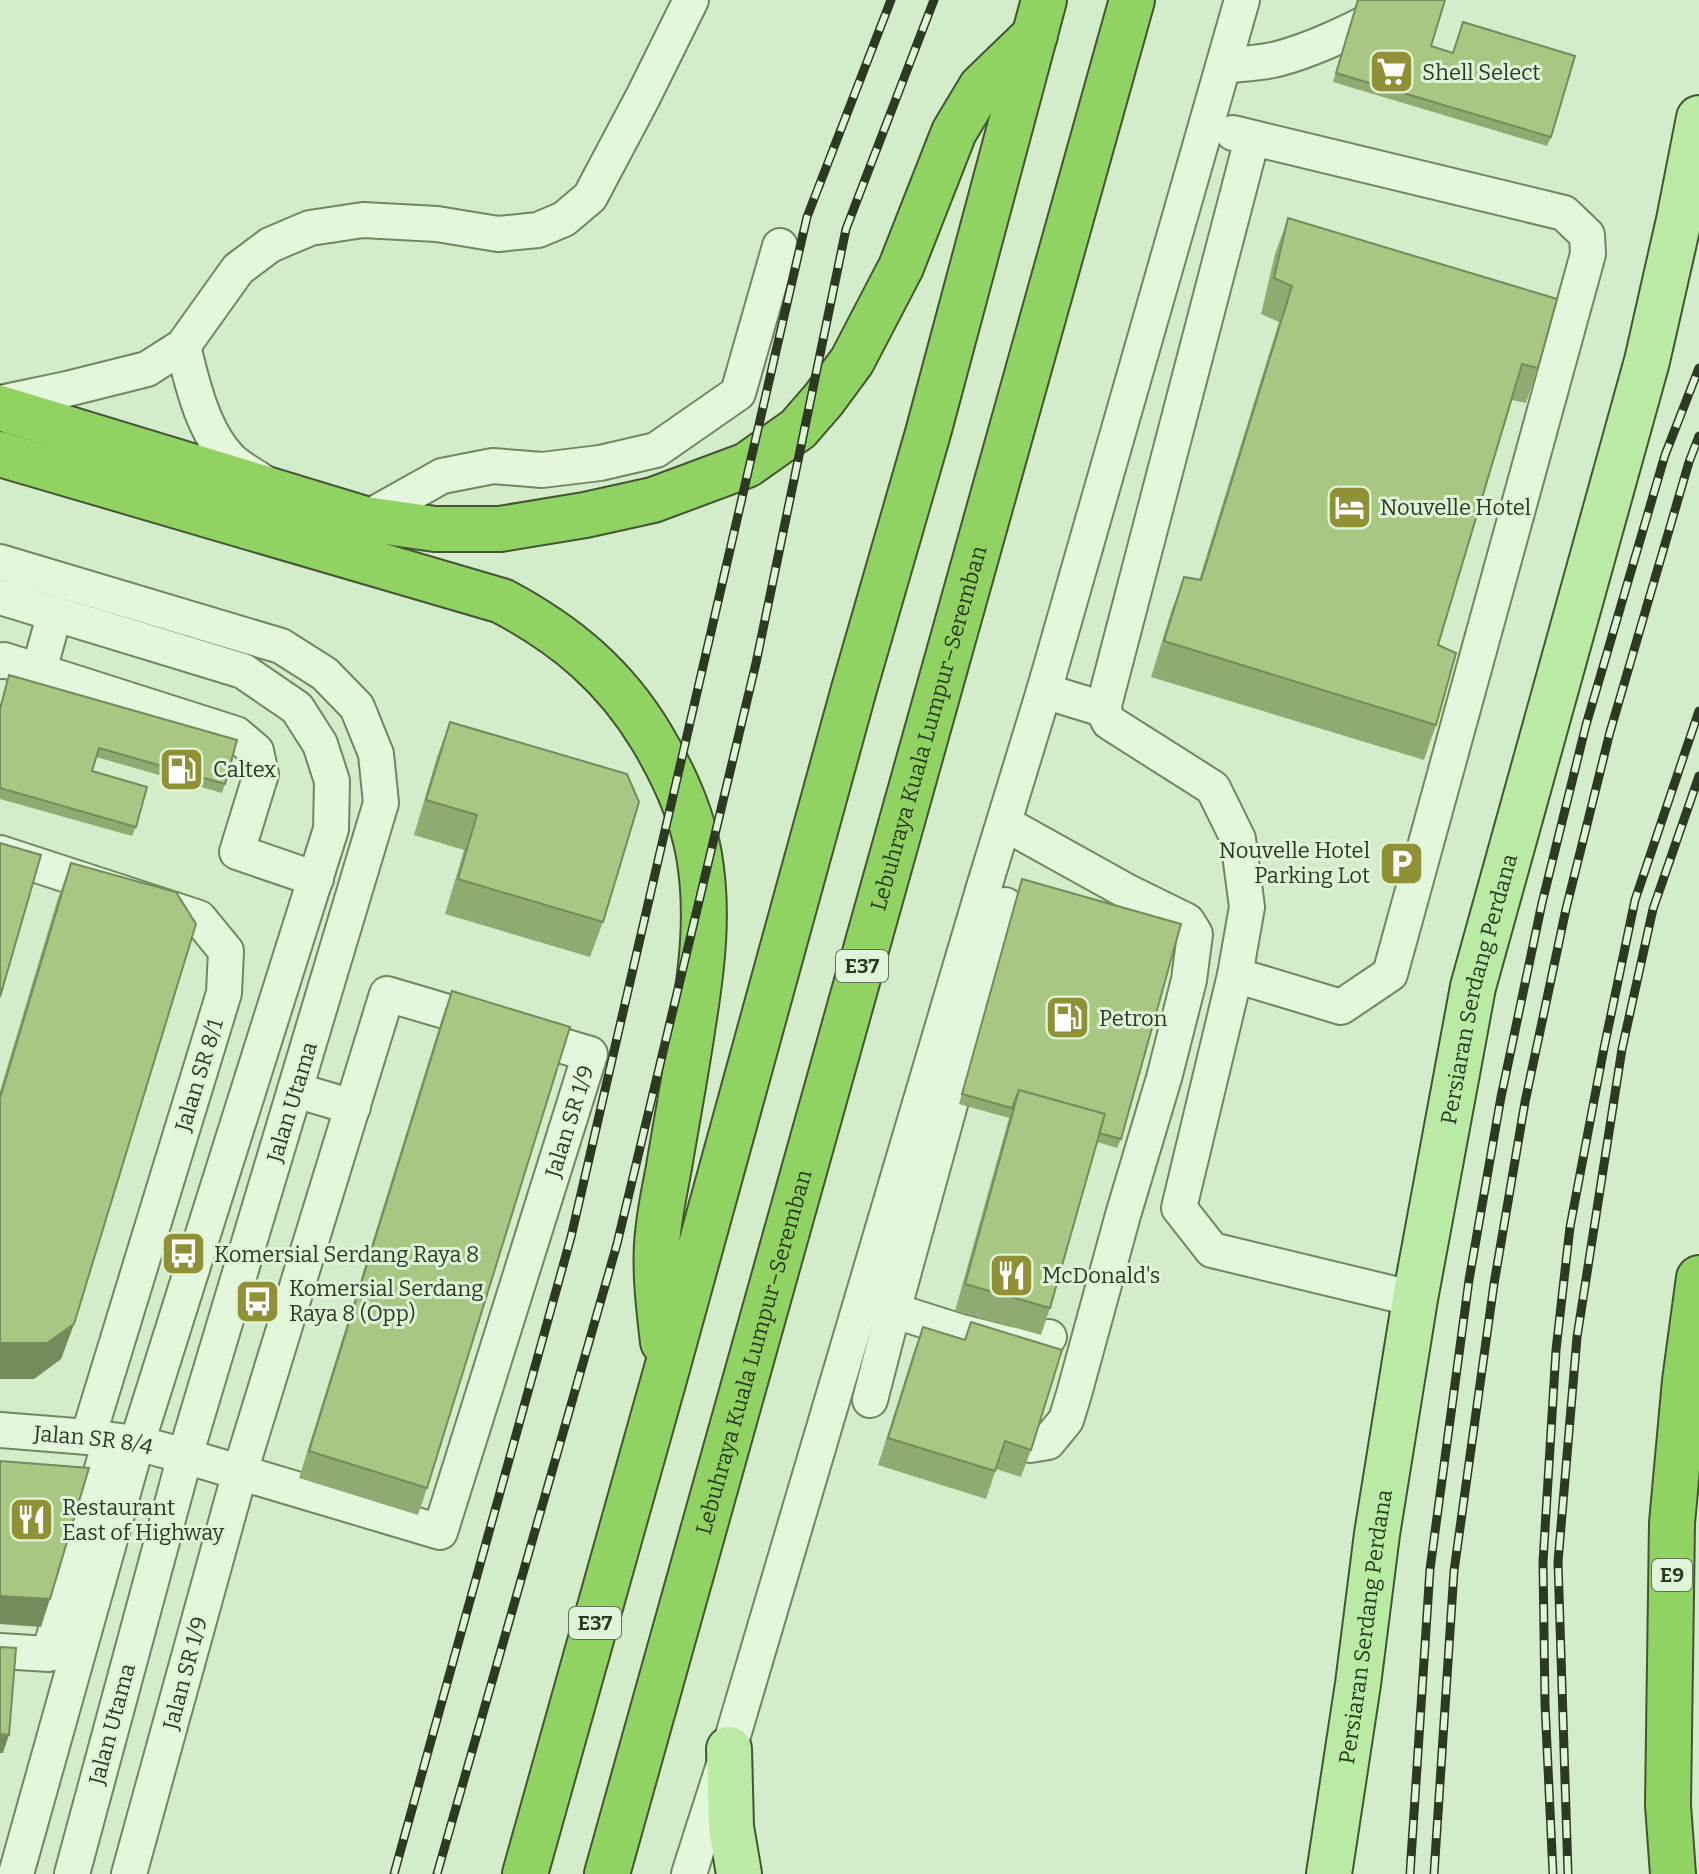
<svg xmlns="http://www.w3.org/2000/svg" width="1699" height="1874" font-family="Bitter,serif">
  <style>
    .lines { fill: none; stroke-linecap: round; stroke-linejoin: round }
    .minor-casing { stroke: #71875f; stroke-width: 38 }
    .major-casing { stroke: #453; stroke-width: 48 }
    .highway-casing { stroke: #453; stroke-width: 48 }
    .minor { stroke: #e4f7dd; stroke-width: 34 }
    .major { stroke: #b9eba5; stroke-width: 44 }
    .highway { stroke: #90d362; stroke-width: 44 }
    .rail-casing { stroke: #2d3922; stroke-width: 9 }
    .rail { stroke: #e0f4d9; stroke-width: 6; stroke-dasharray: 18; stroke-linecap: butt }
    .wall { fill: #90ab71 }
    .shaded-wall { fill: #768b5c }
    .building { fill: #a8c783; stroke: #768b5c; stroke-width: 2 }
    .labels { text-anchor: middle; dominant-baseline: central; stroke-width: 6; stroke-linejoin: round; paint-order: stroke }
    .shield { fill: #e0f4d9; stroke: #637159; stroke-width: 2 }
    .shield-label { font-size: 20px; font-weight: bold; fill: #2d3922 }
    .poi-label { font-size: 22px; fill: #2d3922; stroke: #e0f4d9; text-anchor: start }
    .street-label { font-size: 22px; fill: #2d3922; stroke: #e0f4d9 }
  </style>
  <rect width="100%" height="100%" fill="#d3ecca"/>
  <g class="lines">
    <defs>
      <g id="minor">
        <path d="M1224,66C1240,64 1257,63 1273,60C1308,52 1374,23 1402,0"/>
        <path d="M1233,133L1564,213L1587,235L1588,254L1390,974L1341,1007L1235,975"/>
        <path d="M1252,139L1103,709L1109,722L1213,788L1238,839L1247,907L1235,975L1179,1208L1212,1250L1415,1299"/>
        <path d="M183,346C192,383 203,433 232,461C241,469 253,475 263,482"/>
        <path d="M0,403L67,389L147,369L183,346L238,269L270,245L310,228L363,220L437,224L498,234L538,230L564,219L590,197L643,97L691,0"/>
        <path d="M365,519L442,476L493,466L542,470L600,463L656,450L738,393L780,246"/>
        <path d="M0,562L281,646L325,674L357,707L376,754L381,803L185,1456L72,1874"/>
        <path d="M0,597L243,671L297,708L320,744L332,781L331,829L137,1443L16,1874"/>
        <path d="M0,661L4,660L236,734L256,751L261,774L237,852L316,879"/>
        <path d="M39,670L55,613"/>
        <path d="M1044,691L1103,709"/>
        <path d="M1004,823L1128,892L1187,921L1195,934L1189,980L1164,1078L1123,1215L1074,1394L1066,1420L1048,1442L1030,1445"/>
        <path d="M0,853L199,918L226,951L224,993L88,1437"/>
        <path d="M295,1090L353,1107"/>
        <path d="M873,1304L958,1331L1009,1344L1033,1346L1049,1337"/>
        <path d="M870,1400L893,1311L1005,905"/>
        <path id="s1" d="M0,1430L88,1437L137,1443L185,1456L440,1532L590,1054L387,994L240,1472L129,1874"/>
        <path d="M0,1651L49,1654L110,1441"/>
        <path d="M689,1874L729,1749L984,887L1044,691L1242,0"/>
      </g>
      <g id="major">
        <path d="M729,1749L731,1827L739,1874"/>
        <path id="s2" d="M1329,1874L1358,1684L1377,1534L1415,1299L1473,987L1647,361L1679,220L1699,118"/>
      </g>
      <g id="highway">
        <path d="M0,408L365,519L435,529H500L585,515L653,500L747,465L798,429L824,399L852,361L901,267L954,132L981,87L1035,35"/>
        <path d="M0,454L502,601C566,635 615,676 652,738C673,773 692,815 699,855C709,912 702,968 693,1024C686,1072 677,1119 669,1167C665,1189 660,1211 658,1233C654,1267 659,1308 663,1342"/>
        <path d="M525,1874L666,1372L854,689L928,433L1044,0"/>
        <path id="s3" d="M607,1874L1132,0"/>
        <path d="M1673,1874L1668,1805L1672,1523L1685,1381L1699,1278"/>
      </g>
    </defs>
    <use href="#minor" class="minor-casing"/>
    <use href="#major" class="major-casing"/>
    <use href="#highway" class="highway-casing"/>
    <use href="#minor" class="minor"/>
    <use href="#major" class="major"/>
    <use href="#highway" class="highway"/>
    <defs>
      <path id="rail" d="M394,1874L571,1237L807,217L891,0
        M437,1874L617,1244L756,663L846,229L934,0
        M1410,1874L1430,1569L1469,1280L1501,1097L1542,903L1586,725L1665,455L1699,368
        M1434,1874L1454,1571L1494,1284L1525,1102L1566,909L1610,732L1689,462L1699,436
        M1553,1874L1545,1704L1543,1562L1556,1350L1570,1227L1604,1048L1635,900L1699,711
        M1568,1874L1558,1562L1577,1337L1622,1049L1653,909L1699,776"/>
    </defs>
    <use href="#rail" class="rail-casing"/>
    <use href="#rail" class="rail"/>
  </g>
  <path class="wall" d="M1357,0L1431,46L1551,137L1547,146L1333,82Z
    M1288,218L1538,368L1526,403L1512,400L1438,645L1436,725L1424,760L1151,677L1171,612L1184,577L1199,580L1279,322L1261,314L1275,254Z
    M9,675L225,784L222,793L96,757L92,771L136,827L132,836L0,799V706Z
    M450,722L603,922L590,957L445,914L464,850L414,835L437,757Z
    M71,863L74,1324L61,1359L34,1379H0V1091L58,898Z
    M1022,879L1121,1139L1117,1148L1097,1142L1050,1308L1041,1335L955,1311L1009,1118L959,1104Z
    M452,991L427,1488L418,1515L299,1478L442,1018Z
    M971,1322L1031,1450L1021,1477L996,1469L986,1499L878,1465L913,1354L923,1327L964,1340Z"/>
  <path class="shaded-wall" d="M74,1324L61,1359L34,1379H0V1343Z
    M0,1596L50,1599L41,1627L0,1624Z
    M0,1734L9,1735L3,1753H0Z"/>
  <path class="building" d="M1358,0H1445L1431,46L1453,53L1463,22L1575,56L1551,137L1336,73Z
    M1288,218L1557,299L1538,368L1522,364L1438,645L1456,653L1436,725L1164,641L1184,577L1201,580L1292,286L1274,278Z
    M9,675L237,740L225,784L99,748L92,771L147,787L136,827L0,788V709Z
    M450,722L627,774L639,802L603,922L458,879L477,815L426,800Z
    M0,843L41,855L0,997Z
    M71,863L176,892L196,924L74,1324L47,1343H0V1098Z
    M1022,879L1181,924L1121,1139L1099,1133L1105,1114L1019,1090L1012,1108L962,1094Z
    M452,991L570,1027L427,1488L309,1451Z
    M1019,1090L1105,1114L1050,1308L965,1284Z
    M971,1322L1062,1350L1031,1450L1005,1441L995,1471L888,1438L923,1327L965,1340Z
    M0,1461L89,1468L50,1599L0,1596Z
    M0,1647L16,1648L9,1735L0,1734Z"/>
  <defs>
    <symbol id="supermarket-square" viewBox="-11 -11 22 22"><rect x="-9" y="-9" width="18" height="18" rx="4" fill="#8f9134" stroke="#e0f4d9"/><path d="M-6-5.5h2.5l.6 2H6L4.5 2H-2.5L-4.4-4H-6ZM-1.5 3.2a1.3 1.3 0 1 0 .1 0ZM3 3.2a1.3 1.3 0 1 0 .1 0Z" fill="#fff"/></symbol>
    <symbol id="hotel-square" viewBox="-11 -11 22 22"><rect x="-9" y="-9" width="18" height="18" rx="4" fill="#8f9134" stroke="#e0f4d9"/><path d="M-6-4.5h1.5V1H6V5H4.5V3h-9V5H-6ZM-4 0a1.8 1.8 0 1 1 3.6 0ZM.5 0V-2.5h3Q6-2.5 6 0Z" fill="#fff"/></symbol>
    <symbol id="fuel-square" viewBox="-11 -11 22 22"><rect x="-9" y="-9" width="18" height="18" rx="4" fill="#8f9134" stroke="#e0f4d9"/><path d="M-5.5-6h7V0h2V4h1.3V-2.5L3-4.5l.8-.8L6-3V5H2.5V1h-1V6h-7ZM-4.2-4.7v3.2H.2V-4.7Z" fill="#fff"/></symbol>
    <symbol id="parking-square" viewBox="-11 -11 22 22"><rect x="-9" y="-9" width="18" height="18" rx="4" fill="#8f9134" stroke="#e0f4d9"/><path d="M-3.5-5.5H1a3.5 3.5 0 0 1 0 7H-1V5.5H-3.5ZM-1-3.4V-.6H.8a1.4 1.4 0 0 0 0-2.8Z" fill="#fff"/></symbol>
    <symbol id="bus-square" viewBox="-11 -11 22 22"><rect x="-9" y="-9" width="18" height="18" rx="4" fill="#8f9134" stroke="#e0f4d9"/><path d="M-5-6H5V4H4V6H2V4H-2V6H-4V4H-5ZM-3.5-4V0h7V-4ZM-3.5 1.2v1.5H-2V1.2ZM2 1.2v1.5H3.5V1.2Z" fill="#fff"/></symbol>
    <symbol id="restaurant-square" viewBox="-11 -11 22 22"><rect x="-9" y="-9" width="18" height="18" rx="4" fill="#8f9134" stroke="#e0f4d9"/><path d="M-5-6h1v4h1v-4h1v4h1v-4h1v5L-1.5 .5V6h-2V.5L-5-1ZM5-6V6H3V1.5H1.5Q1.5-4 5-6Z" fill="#fff"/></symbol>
  </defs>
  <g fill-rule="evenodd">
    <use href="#supermarket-square" x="1366" y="46" width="51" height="51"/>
    <use href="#hotel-square" x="1324" y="482" width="51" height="51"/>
    <use href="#fuel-square" x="156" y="744" width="51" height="51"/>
    <use href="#parking-square" x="1376" y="838" width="51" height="51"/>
    <use href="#fuel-square" x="1042" y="992" width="51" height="51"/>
    <use href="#bus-square" x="158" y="1228" width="51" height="51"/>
    <use href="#restaurant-square" x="986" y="1250" width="51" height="51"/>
    <use href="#bus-square" x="232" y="1276" width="51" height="51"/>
    <use href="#restaurant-square" x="6" y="1494" width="51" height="51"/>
  </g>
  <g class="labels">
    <g class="shield">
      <rect x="836" y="950" width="52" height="32" rx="6"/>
      <rect x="1652" y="1559" width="40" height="32" rx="6"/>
      <rect x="569" y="1607" width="52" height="32" rx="6"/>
    </g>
    <g class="shield-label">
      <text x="862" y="966">E37</text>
      <text x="1672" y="1575">E9</text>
      <text x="595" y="1623">E37</text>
    </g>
    <g class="poi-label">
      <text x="1422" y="72">Shell Select</text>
      <text x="1380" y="507">Nouvelle Hotel</text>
      <text x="213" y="769">Caltex</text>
      <text x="1370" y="850" text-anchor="end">Nouvelle Hotel<tspan x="1370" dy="25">Parking Lot</tspan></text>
      <text x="1099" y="1018">Petron</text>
      <text x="214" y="1254">Komersial Serdang Raya 8</text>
      <text x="1042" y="1275">McDonald's</text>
      <text x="289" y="1288">Komersial Serdang<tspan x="289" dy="25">Raya 8 (Opp)</tspan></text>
      <text x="62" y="1507">Restaurant<tspan x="62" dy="25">East of Highway</tspan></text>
    </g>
    <g class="street-label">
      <text stroke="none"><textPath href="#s3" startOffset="1190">Lebuhraya Kuala Lumpur–Seremban</textPath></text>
      <text stroke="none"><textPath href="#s2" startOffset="898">Persiaran Serdang Perdana</textPath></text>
      <text transform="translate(199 1075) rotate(-73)">Jalan SR 8/1</text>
      <text transform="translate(292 1102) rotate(-73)">Jalan Utama</text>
      <text stroke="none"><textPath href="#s1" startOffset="884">Jalan SR 1/9</textPath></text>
      <text stroke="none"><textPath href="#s3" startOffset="542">Lebuhraya Kuala Lumpur–Seremban</textPath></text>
      <text stroke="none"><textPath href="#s1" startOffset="94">Jalan SR 8/4</textPath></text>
      <text stroke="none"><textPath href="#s2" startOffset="250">Persiaran Serdang Perdana</textPath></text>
      <text transform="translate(185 1673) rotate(-75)">Jalan SR 1/9</text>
      <text transform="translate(112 1724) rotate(-75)">Jalan Utama</text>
    </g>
  </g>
</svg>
